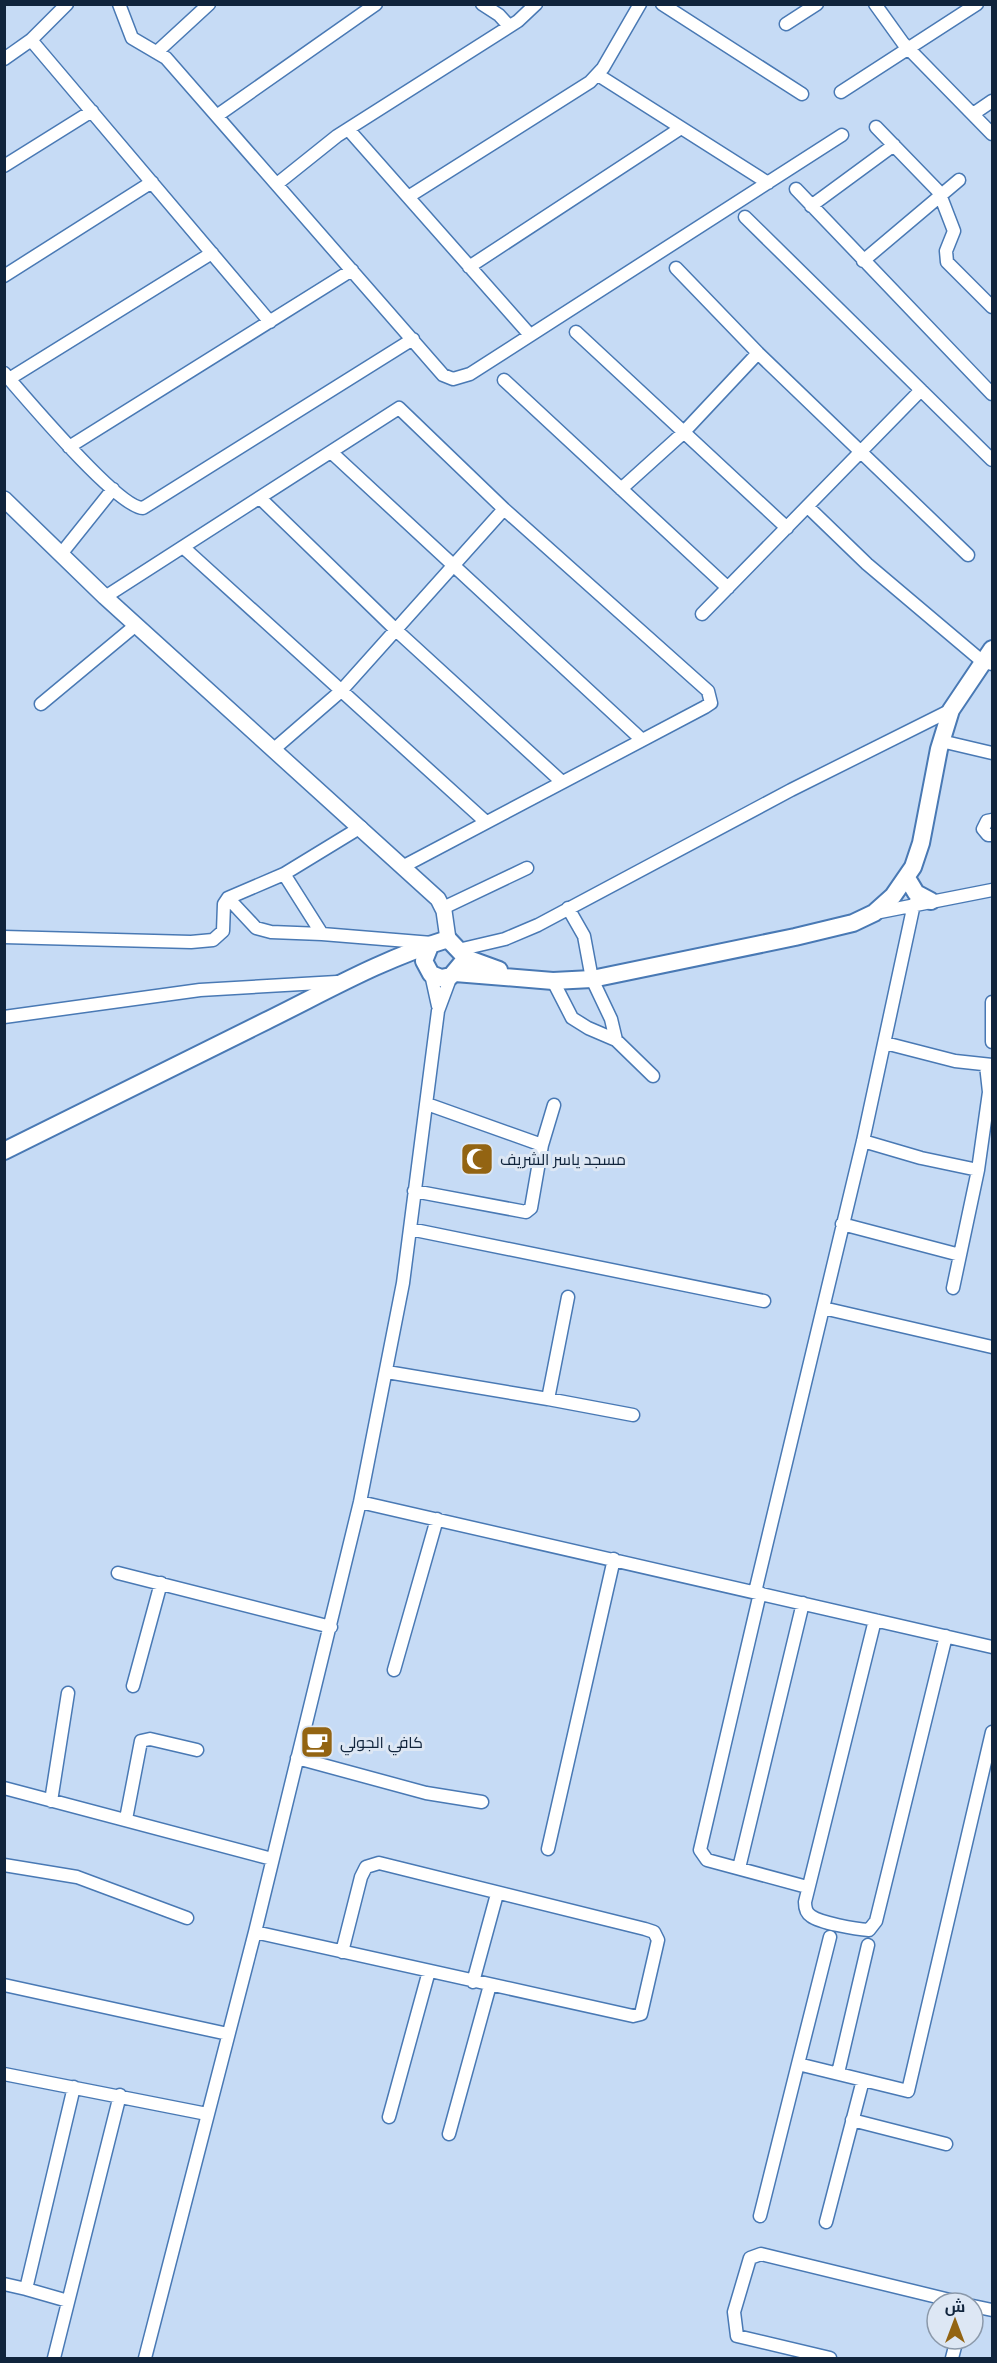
<svg xmlns="http://www.w3.org/2000/svg" width="997" height="2363" font-family="'Fira Sans Condensed',Cairo,sans-serif">
  <style>
    .lines { fill: none; stroke-linecap: round; stroke-linejoin: round }
    .minor-casing { stroke: #4979b4; stroke-width: 15 }
    .tertiary-casing { stroke: #4979b4; stroke-width: 18 }
    .secondary-casing { stroke: #4979b4; stroke-width: 20 }
    .minor { stroke: #fff; stroke-width: 12 }
    .tertiary { stroke: #fff; stroke-width: 15 }
    .secondary { stroke: #fff; stroke-width: 16 }
    .labels { text-anchor: middle; dominant-baseline: central; stroke-width: 6; stroke-linejoin: round; paint-order: stroke }
    .poi-label { font-size: 16px; fill: #10243c; stroke: #dde7f4; text-anchor: start }
  </style>
  <rect width="100%" height="100%" fill="#c6dbf5"/>
  <g class="lines">
    <defs>
      <path id="minor" d="M119,4L132,38L166,58L443,375L453,379L470,374L842,135
        M482,4L499,15L509,26
        M662,4L802,94
        M875,4L903,43L992,134
        M786,24L817,4
        M31,40L270,322
        M158,51L209,4
        M4,59L31,40L67,4
        M598,75L768,183
        M841,92L977,4
        M973,114L992,101
        M218,115L376,4
        M876,127L939,192L954,231L946,251L947,262L992,307
        M348,129L530,335
        M4,166L92,111
        M277,184L337,136L518,21L536,4
        M796,189L992,394
        M408,197L590,82L603,68L640,4
        M811,206L894,145
        M745,217L992,460
        M863,261L959,180
        M469,267L681,128
        M676,268L758,353L968,555
        M4,276L152,182
        M576,332L787,528
        M4,373C25,397 118,508 143,508L413,339
        M9,379L212,253
        M504,380L728,588
        M69,447L352,270
        M331,452L641,739
        M621,489L682,434L758,353
        M260,498L397,631L562,782
        M808,507L867,564L983,662L992,664
        M183,547L486,822
        M61,554L113,489
        M105,597L399,408L504,509L708,691L711,703L705,707L404,866
        M702,614L921,390
        M41,704L136,625
        M941,741L992,753
        M274,749L341,691L504,509
        M992,820L987,821L983,829L988,835H992
        M284,874L322,934
        M228,898L256,928L271,932L322,934L432,943
        M443,908L527,868
        M568,908L584,936L592,979L611,1019L616,1040
        M875,913L992,890
        M4,937L191,942L213,940L223,931L224,904L228,898L284,874L361,827
        M458,950L505,939L538,925L791,790L951,710
        M431,974L438,1006
        M553,981L572,1018L588,1028L616,1040L653,1076
        M992,1002V1042
        M4,1017L200,990L337,982
        M885,1043L955,1061L992,1065
        M863,1141L921,1158L978,1170L989,1092L986,1065
        M542,1145L554,1105
        M414,1191L526,1212L531,1208L542,1145L427,1104
        M842,1224L960,1255
        M410,1229L764,1301
        M953,1288L978,1170
        M823,1308L992,1347
        M387,1372L548,1399L568,1297
        M548,1399L633,1415
        M360,1502L992,1647
        M118,1573L331,1627
        M755,1592L863,1141L914,904
        M760,1593L700,1850L707,1860L807,1887
        M875,1620L805,1902C805,1907 806,1913 811,1916C820,1923 856,1929 869,1930L876,1921L946,1636
        M394,1670L437,1519
        M133,1686L161,1583
        M297,1758L426,1793L482,1802
        M4,1788L272,1859
        M51,1801L68,1693
        M126,1819L141,1741L150,1739L197,1750
        M548,1849L614,1559
        M4,1865L77,1877L187,1918
        M739,1868L803,1603
        M255,1932L633,2016L641,2014L658,1940L654,1932L645,1929L379,1863L366,1867L361,1877L342,1952
        M473,1982L497,1894
        M4,1985L228,2034
        M798,2064L830,1937
        M838,2073L868,1945
        M4,2074L207,2114
        M389,2117L429,1971
        M852,2120L946,2144
        M449,2134L490,1985
        M760,2216L798,2064L908,2091L992,1732
        M826,2222L863,2080
        M4,2284L26,2289
        M68,2301L26,2289L74,2087
        M973,2306L992,2310
        M54,2358L120,2095
        M145,2358L255,1932L360,1502L403,1283L438,1011L451,976
        M830,2358L737,2336L734,2312L750,2258L761,2254L962,2303
        M952,2358L957,2339"/>
      <path id="tertiary" d="M4,499L105,597L438,899L444,911L448,939"/>
      <path id="secondary" d="M907,878L916,893L931,901
        M430,946L424,961L431,974L441,978L451,976L461,964
        M455,973L553,981L592,979L795,937L853,923L874,913L893,896L913,867L921,843L939,749L951,710L992,649
        M4,1151C92,1108 179,1064 266,1021C329,990 380,960 448,939L466,958L499,970"/>
    </defs>
    <use href="#minor" class="minor-casing"/>
    <use href="#tertiary" class="tertiary-casing"/>
    <use href="#secondary" class="secondary-casing"/>
    <use href="#minor" class="minor"/>
    <use href="#tertiary" class="tertiary"/>
    <use href="#secondary" class="secondary"/>
  </g>
  <defs>
    <symbol id="mosque-square" viewBox="-11 -11 22 22"><rect x="-9" y="-9" width="18" height="18" rx="4" fill="#936412" stroke="#dde7f4"/><path d="M3.5-4.9A6 6 0 1 0 3.5 4.9A5 5 0 1 1 3.5-4.9Z" fill="#fff"/></symbol>
    <symbol id="cafe-square" viewBox="-11 -11 22 22"><rect x="-9" y="-9" width="18" height="18" rx="4" fill="#936412" stroke="#dde7f4"/><path d="M-5.5-4.5H6V0H3Q3 3.5 0 3.5H-2.5Q-5.5 3.5-5.5 0ZM3-3.2v2h1.7v-2ZM-6 4.5H4V6H-6Z" fill="#fff"/></symbol>
  </defs>
  <g fill-rule="evenodd">
    <use href="#mosque-square" x="458" y="1140" width="38" height="38"/>
    <use href="#cafe-square" x="298" y="1723" width="38" height="38"/>
  </g>
  <g class="labels">
    <g class="poi-label">
      <text x="500" y="1159">مسجد ياسر الشريف</text>
      <text x="340" y="1742">كافي الجولي</text>
    </g>
  </g>
  <rect width="997" height="2363" fill="none" stroke="#10243c" stroke-width="12"/>
  <g transform="translate(955 2321)"><circle r="28" fill="#dde7f4" stroke="#8b99aa" stroke-width="1.5"/>
  <path d="M0-4.5L10 22L0 15L-10 22Z" fill="#936412"/>
  <text y="-9" font-size="16" font-weight="bold" text-anchor="middle" fill="#10243c">ش</text>
  </g>
</svg>
